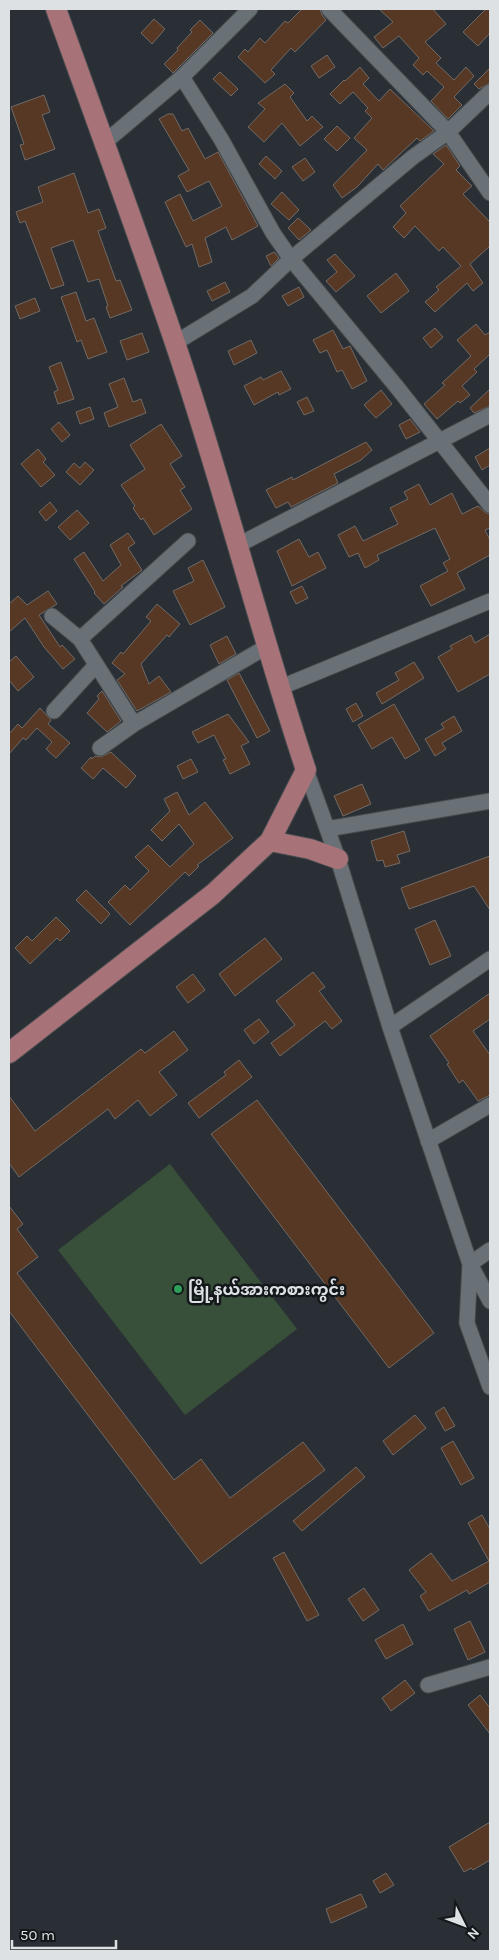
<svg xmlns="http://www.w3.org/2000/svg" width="499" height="1960" font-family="Karla,'Noto Sans Myanmar',sans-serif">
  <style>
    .green { fill: #38503a }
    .building { fill: #573825; stroke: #716a66 }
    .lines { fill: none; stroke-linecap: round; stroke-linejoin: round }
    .minor-casing { stroke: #474c4f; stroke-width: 17 }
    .major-casing { stroke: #474c4f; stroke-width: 22 }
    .minor { stroke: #6a7176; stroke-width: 15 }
    .major { stroke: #a77278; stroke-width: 20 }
    .leisure-dot { fill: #2e9e5b; stroke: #141719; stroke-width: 2 }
    .labels { text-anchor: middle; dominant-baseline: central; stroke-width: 5; stroke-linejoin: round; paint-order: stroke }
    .poi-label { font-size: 16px; font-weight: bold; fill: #dde1e4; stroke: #141719; text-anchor: start }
  </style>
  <rect width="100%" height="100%" fill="#292f34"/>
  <path class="green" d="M170,1164L297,1329L185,1415L58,1250Z"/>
  <path class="building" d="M302,9H320L322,15L326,20L295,52L291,48L271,70L275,74L265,83L238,57L245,49L248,52L260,38L265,43L285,21L288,23Z
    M379,9H433L446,24L425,42L441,58L436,63L454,80L466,67L474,76L454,97L462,105L448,119L431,101L444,87L427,71L423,75L413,65L419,58L399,36L383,48L374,37L393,22Z
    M486,9H490V33L478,46L463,32Z
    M154,19L165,29L152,44L141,33Z
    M200,20L213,33L173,73L164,64L178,50L177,48L192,32L190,30Z
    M327,55L335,67L319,78L311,66Z
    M360,67L369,78L363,84L379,101L390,89L434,131L420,141L417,138L383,170L378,164L357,187L342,198L333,185L367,150L354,138L372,118L365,111L368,108L353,92L340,104L330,94L344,80L345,81Z
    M490,68V83L479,89L474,84Z
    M220,72L238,89L231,96L213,79Z
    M285,84L294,93L290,97L307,121L312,116L323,127L300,146L282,123L264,142L248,127L265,109L258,103Z
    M44,95L50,112L42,115L55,149L25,160L20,145L24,144L11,107Z
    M168,114H173L182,131L188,128L205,159L218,152L258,226L232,240L226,227L205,238L212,262L199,267L192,244L186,247L165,202L180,194L193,221L222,206L209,181L187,192L178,176L189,170L159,119Z
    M337,126L350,138L337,151L324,139Z
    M446,145L460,166L456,170L472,186L463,194L490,222V246L470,264L483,283L473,291L467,283L435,312L425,302L439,290L436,287L461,266L443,247L439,251L415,226L404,238L393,227L406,213L400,206L444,164L433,154Z
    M266,156L282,171L275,179L259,164Z
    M305,158L315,172L303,181L292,167Z
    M74,173L88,213L99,209L106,228L98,231L116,281L120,280L132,310L110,318L106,307L108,306L99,279L88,282L73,240L51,248L64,285L51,289L25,221L20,223L16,212L43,202L38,187Z
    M282,192L299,210L289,220L271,204Z
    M298,218L311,230L299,240L288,228Z
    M274,252L279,258L271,266L266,256Z
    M335,254L355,276L336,292L326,281L337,272L327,260Z
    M396,273L409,291L381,313L367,296Z
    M225,282L230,292L212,301L207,291Z
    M299,287L304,297L288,306L282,296Z
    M76,292L86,321L94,318L107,352L88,359L81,340L77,342L61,297Z
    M35,298L40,311L20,319L15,306Z
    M476,324L485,335L490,332V354L474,369L477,372L462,386L470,395L460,403L458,401L437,419L424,404L445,385L442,383L471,356L457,340Z
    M435,328L443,337L431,348L423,338Z
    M333,330L343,349L350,346L367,381L352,389L342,370L337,372L327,350L320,353L313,340Z
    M142,333L149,352L127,360L120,341Z
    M251,340L257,353L234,365L228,351Z
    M61,362L74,399L58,404L54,392L58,390L49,367Z
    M281,371L291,389L279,395L278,392L254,405L244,386L261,377L263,380Z
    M124,378L133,402L141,399L146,413L109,427L104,413L118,407L109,384Z
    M490,389V406L474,413L470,408Z
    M381,390L392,404L376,418L364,405Z
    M307,397L314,411L304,415L297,402Z
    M90,407L94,419L80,424L76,412Z
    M410,419L420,432L406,439L399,425Z
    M59,422L70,435L62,442L51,429Z
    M161,424L182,456L170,464L185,487L180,490L192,509L154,535L143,518L141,520L133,508L135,506L121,485L145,469L130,445Z
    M366,442L372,450L361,460L334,474L338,483L291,507L288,502L276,508L266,490L292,477L293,480Z
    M490,448V465L482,470L475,457Z
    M38,449L46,459L43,462L55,475L41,487L21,464Z
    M85,462L94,470L80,485L66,472L74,463L80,468Z
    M419,484L430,505L452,493L462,514L478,506L486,513L490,514V528L485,530L490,540V555L457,573L465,589L431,606L420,586L448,571L443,563L450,559L435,528L377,555L379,560L365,568L358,553L349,557L338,535L355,526L363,541L398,524L390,508L408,499L404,492Z
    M50,502L57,511L46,521L39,512Z
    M77,510L89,523L70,540L58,527Z
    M128,533L135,543L128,548L142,570L121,586L123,587L104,604L94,593L95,592L74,559L84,552L103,581L121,565L110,545Z
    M299,539L309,557L318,552L326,568L292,586L277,551Z
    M203,560L225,607L190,625L173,591L194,581L188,568Z
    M302,586L308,598L296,604L290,592Z
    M48,591L57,604L39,615L60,647L62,645L75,659L63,669L44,647L25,618L9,632V604L18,596L27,605Z
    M157,604L180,624L169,637L167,635L141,664L149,684L159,676L171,692L137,711L117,680L125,674L112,663L121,652L123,654L151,621L146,617Z
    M490,634V674L458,692L438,657L452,649L450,646L471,635L475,643Z
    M227,636L236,654L219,664L210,645Z
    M16,656L34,677L18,691L9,680V662Z
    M414,662L424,678L382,704L376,693L399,680L395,673Z
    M239,673L270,731L257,738L227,680Z
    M102,691L121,721L107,732L87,713L99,699L97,696Z
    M356,703L363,716L353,722L346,709Z
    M394,704L420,750L405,759L392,737L372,749L358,725Z
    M40,708L51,720L48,724L70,743L56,758L46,749L52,742L37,728L26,740L23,738L9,754V734L18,724L22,728Z
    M228,714L249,742L241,746L250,764L230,774L223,760L226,759L214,735L198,743L192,732Z
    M454,716L462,731L442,743L446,749L435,756L425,739L444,728L441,724Z
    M111,752L136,776L126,788L103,768L93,779L81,768L91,757L92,759L95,756L101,757Z
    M191,759L198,772L183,779L177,766Z
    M362,784L371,804L343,816L334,796Z
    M177,792L189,815L205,802L233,838L197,865L199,866L189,876L185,872L130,925L108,902L125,885L130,890L149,871L135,857L148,845L170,867L194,844L179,824L162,841L151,830L170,811L164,799Z
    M404,831L410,851L397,855L400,863L385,867L383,860L377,861L371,841Z
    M490,856V910L474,886L409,909L401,888Z
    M86,890L110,914L101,924L76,900Z
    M56,917L70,931L60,941L57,938L30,964L15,948L27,936L32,941Z
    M435,920L451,956L430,965L415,929Z
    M265,938L282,959L235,996L219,974Z
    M313,972L325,987L319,991L342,1021L332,1029L325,1021L280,1056L271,1043L295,1025L276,1001Z
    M193,974L205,990L188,1003L176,987Z
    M490,993V1019L473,1031L490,1055V1095L478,1101L463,1080L459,1083L447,1064L449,1063L430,1036Z
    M259,1019L269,1032L254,1044L244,1030Z
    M174,1031L188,1050L159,1072L177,1095L150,1116L138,1100L115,1119L108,1109L19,1177L9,1163V1096L35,1131L141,1049L145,1053Z
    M239,1060L252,1077L199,1118L188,1103L226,1075L224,1072Z
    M257,1100L434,1333L389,1368L211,1134Z
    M9,1206L23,1224L17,1229L38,1257L17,1273L174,1480L201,1459L230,1498L303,1442L325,1470L201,1564L9,1311Z
    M444,1407L455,1426L445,1431L435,1413Z
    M415,1415L426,1428L393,1455L383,1441Z
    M453,1441L474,1478L461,1485L441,1448Z
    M356,1467L365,1477L302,1531L293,1521Z
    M482,1515L490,1529V1582L469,1594L467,1590L429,1611L420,1596L426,1592L409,1570L431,1553L452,1581L489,1561L468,1523Z
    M284,1552L319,1615L307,1621L273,1558Z
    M364,1588L379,1610L363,1621L348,1599Z
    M470,1621L485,1652L468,1660L454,1629Z
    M403,1624L413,1644L386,1659L375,1640Z
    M405,1680L415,1693L391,1711L382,1698Z
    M480,1695L490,1708V1734L468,1705Z
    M490,1822V1860L473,1870L471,1868L464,1872L449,1847Z
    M386,1873L394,1885L380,1893L373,1881Z
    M361,1894L367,1907L331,1923L326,1909Z"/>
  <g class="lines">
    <defs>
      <path id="minor" d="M329,9L448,132L490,193
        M182,77L221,139L273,233L291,259L396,386L490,505
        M104,143L182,77L250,9
        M175,343L252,296L291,259L413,157L448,132L490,92
        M238,545L490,415
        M52,616L80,639L134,724
        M80,639L188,541
        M279,688L490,601
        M54,711L96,665
        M100,748L134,724L266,647
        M306,770L338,859L390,1027L470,1264L490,1301
        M327,829L490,801
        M390,1027L490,959
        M428,1141L490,1105
        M470,1264L467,1323L490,1387
        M470,1264L490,1250
        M428,1685L490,1667"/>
      <path id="major" d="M270,841L310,849L338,859
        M9,1053L213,894L270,841L306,770C259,629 223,484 175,343C137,231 96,120 56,9"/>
    </defs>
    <use href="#minor" class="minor-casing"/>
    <use href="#major" class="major-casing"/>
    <use href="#minor" class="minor"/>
    <use href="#major" class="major"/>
  </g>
  <circle class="leisure-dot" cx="178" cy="1289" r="5"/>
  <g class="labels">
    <g class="poi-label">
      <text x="188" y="1289">မြို့နယ်အားကစားကွင်း</text>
    </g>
  </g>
  <rect width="499" height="1960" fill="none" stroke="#dde1e4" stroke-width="20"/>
  <g transform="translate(464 1925) rotate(132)" stroke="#141719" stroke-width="4" paint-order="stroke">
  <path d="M0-4L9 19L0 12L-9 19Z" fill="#dde1e4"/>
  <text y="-8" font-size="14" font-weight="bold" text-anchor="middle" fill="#dde1e4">N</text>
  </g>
  <path d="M12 1940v8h104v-8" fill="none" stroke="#dde1e4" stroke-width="2.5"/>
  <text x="20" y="1940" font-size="15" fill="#dde1e4" stroke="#141719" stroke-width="4" paint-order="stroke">50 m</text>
</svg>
